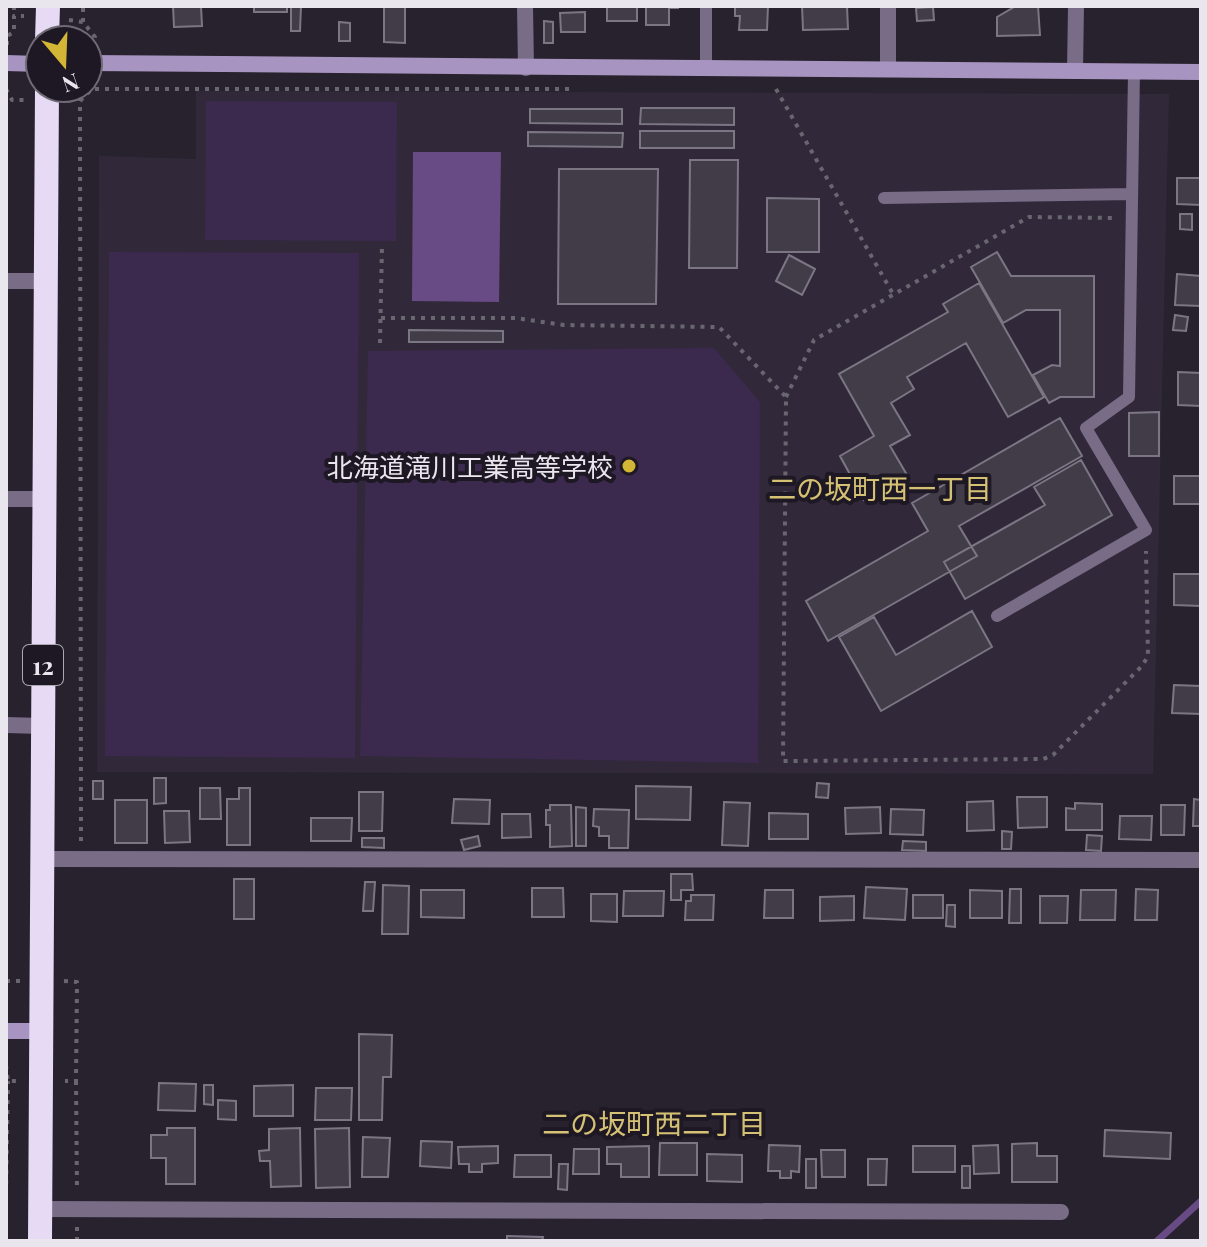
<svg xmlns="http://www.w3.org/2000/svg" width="1207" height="1247" font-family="'Playfair Display','Noto Sans JP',serif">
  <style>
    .built { fill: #31293a }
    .green { fill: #3b294e }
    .water { fill: #684b85 }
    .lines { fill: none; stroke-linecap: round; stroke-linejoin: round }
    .stream { stroke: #684b85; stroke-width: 7 }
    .building { fill: #423c49; stroke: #7c7684; stroke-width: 2 }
    .path { stroke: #6a6670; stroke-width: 4; stroke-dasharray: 4 6; stroke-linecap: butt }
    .lane { stroke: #786c87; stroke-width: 12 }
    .street { stroke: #786c87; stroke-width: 16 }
    .secondary { stroke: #a894c0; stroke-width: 16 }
    .highway { stroke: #e6daf5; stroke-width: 24 }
    .poi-dot { fill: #d3b635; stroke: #1e1824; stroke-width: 3 }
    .labels { text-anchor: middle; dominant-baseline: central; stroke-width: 8; stroke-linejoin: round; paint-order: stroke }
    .shield { fill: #1e1824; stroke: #aca8b1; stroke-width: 2 }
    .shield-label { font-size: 24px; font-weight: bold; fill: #e9e6ee }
    .poi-label { font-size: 26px; fill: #e9e6ee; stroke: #1e1824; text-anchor: end }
    .neighbourhood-label { font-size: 28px; fill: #d4c174; stroke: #1e1824 }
  </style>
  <rect width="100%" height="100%" fill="#27222d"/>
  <path class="built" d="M196,91L1169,94L1153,774L97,772L99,156L196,159Z"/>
  <path class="green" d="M206,101L397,102L396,241L205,240Z
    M109,252L359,253L355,758L105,756Z
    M714,348L760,402L758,763L360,756L368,351Z"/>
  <path class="water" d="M413,152H501L499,302L412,301Z"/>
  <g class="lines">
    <path class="stream" d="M1157,1241L1201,1201"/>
  </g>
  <path class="building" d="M173,6H201L202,26L174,27Z
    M254,6H287V12H254Z
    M291,6H301L300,31H291Z
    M384,6H405V43L384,42Z
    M607,6H637V21H607Z
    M646,6H678V8H669V25H646Z
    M735,6H768L767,30H739L740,16H735Z
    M802,6H847L848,29L803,30Z
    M1016,6H1038L1040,35L997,36V17Z
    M933,7L934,20L917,21L916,8Z
    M585,12V32H561L560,13Z
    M544,21L553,22V43H544Z
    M339,22L350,23V41H339Z
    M641,108H734V125L640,124Z
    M530,109H622V124L530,123Z
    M640,131H734V148H640Z
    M528,132L623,133L622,147L528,146Z
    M690,160H738L737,268H689Z
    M559,169H658L656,304H558Z
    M1177,178H1201V205L1177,204Z
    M767,198L819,199V252H767Z
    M1180,214H1192V230L1180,229Z
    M997,252L1011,276H1094V397H1060L1049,403L1033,375L1052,365L1060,366V310H1026L1003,323L971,267Z
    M789,255L815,269L802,295L776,281Z
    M1177,274L1201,276V306L1175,305Z
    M979,283L1044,397L1008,417L966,343L907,377L914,389L891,403L910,435L890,446L907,475L864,500L840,456L874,436L839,374L948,312L943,304Z
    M1175,315L1188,317L1186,331L1173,330Z
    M409,330L503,331V342H409Z
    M1178,372L1201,373V406L1178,405Z
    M1159,412V456H1129V413Z
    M1060,418L1082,456L959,526L977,556L828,641L806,601L928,531L912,503Z
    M1081,460L1112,515L965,599L944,562L1045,505L1034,487Z
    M1174,476H1201V504H1174Z
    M1174,574H1201V606L1174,605Z
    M972,611L992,647L881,711L839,637L874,617L896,655Z
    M1174,685L1201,686V714L1172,713Z
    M154,778H166V803L154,804Z
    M93,781H103V799H93Z
    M817,783L829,784L828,798L816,797Z
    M636,786L691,787L690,820L636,819Z
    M200,788H220L221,819H200Z
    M239,788H250V845H227V799H239Z
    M359,792H383L382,831H359Z
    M1017,797H1047V827L1018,828Z
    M454,799L490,800L489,824L452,823Z
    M1194,799L1201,800V831L1200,826H1193Z
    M115,800H147V843H115Z
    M993,801L994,830L967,831V802Z
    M724,802L750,803L748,846L722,845Z
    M1075,803L1102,804V830H1066V808L1075,809Z
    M550,805H571L572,846L550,847V825H546V810H550Z
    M1161,805H1185L1184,835H1161Z
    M576,807L586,808V846H576Z
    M880,807L881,833L846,834L845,808Z
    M594,809L629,810L628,848H609V836H599V827L593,826Z
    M891,809L924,810L923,835L890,834Z
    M164,811H189L190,842L165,843Z
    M769,813L808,814V839H769Z
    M502,814H530L531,837L502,838Z
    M1120,816H1152L1151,840L1119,839Z
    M311,818H352L351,841H311Z
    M1002,831L1012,832L1011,849H1002Z
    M1087,835L1102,836L1101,851L1086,850Z
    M478,836L480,846L464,850L461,840Z
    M362,838H384V848L362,847Z
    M903,841L926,842V851L902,850Z
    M671,874H692L693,890H681V900H671Z
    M234,879H254V919H234Z
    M365,882H375L373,911H363Z
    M383,885L409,886L408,934H382Z
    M866,887L907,889L905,920L864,918Z
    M532,888H563L564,917H532Z
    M1010,889H1021V923H1009Z
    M1136,889L1158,890L1157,920H1135Z
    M421,890H464V918L421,917Z
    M765,890H793V918H764Z
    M970,890L1002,891V918H970Z
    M1081,890H1116L1115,920H1080Z
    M624,891H664L663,916H623Z
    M591,894H617V922L591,921Z
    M691,895H714L713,920H685L686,901H691Z
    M913,895H943V918H913Z
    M854,896V920L820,921V897Z
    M1040,896H1068L1067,923H1040Z
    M947,905H955V927L946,926Z
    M359,1034L392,1035L391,1077H383L382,1120H359Z
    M159,1083L196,1084L195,1111L158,1110Z
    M204,1085H213V1105L204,1104Z
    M293,1085V1116H254V1086Z
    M316,1088H352L351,1120H315Z
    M218,1100L236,1101V1120L218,1119Z
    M167,1128H195V1184H166V1158H151V1135H167Z
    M300,1128L301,1186L271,1187L270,1161H260L259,1151L269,1150V1129Z
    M349,1128L350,1187L316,1188L315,1129Z
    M1105,1130L1171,1133L1170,1159L1104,1156Z
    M363,1137L390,1138L388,1177H362Z
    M421,1141L452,1142L451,1168L420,1166Z
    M660,1143H697V1175H659Z
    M1037,1143V1156H1057V1182H1012V1144Z
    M769,1145L800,1146L799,1172L791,1171V1178H780V1171H768Z
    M998,1145L999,1173L974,1174L973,1146Z
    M498,1146V1163L482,1164V1172H469V1164H459L458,1147Z
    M649,1146V1177H621V1164H607V1147Z
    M913,1146H955V1172H913Z
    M574,1149H599V1174H573Z
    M821,1150H845V1177H822Z
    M707,1154L742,1155V1182L707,1181Z
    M515,1155H551V1177H514Z
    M806,1159H816V1188H806Z
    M868,1159H887L886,1185H868Z
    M559,1164H568L567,1190L558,1189Z
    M962,1166H970V1188H962Z
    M507,1236L543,1237L542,1241H507Z"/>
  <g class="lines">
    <path class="path" d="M14,6V16
      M69,20L83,22L95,37V43
      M83,22V6
      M7,45V36L14,32V16H24
      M6,89L12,100H26
      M776,89L893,294
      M381,318H515L564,325L719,327L786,397L783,761L1043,759L1053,755L1142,666L1148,656L1146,551
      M380,343L382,246
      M786,397L814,340L1029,217L1117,218
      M81,841L80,101L92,89H571
      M6,981H20
      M64,981L77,982L76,1081H65
      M6,1065L8,1081H20
      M76,1081L77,1191
      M6,1194L8,1081
      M77,1241V1227"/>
    <path class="lane" d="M706,68V6
      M884,198L1132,194
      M997,616L1146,530L1086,428L1129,397L1134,71"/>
    <path class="street" d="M525,6L526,68
      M888,6V69
      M1075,71L1076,6
      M6,281H46
      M6,499H46
      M6,725L42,726
      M40,859L1201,860
      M40,1209L1061,1212"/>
    <path class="secondary" d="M6,63L40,64
      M88,63L1201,72
      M6,1031H41"/>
    <path class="highway" d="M47,40L48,6
      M40,1241L47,88"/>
  </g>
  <circle class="poi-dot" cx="629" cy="466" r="8"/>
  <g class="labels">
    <rect class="shield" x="23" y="645" width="40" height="40" rx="6"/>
    <g class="shield-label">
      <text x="43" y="665">12</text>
    </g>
    <g class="poi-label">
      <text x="613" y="466">北海道滝川工業高等学校</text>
    </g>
    <g class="neighbourhood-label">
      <text x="880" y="487">二の坂町西一丁目</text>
      <text x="654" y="1122">二の坂町西二丁目</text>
    </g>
  </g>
  <rect width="1207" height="1247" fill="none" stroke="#e9e6ee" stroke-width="16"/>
  <g transform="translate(64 64) rotate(161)"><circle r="38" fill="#1e1824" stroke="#6f6a75" stroke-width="2"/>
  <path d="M0-6L14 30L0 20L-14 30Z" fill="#d3b635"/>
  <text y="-12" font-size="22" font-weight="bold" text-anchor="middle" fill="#e9e6ee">N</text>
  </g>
</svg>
